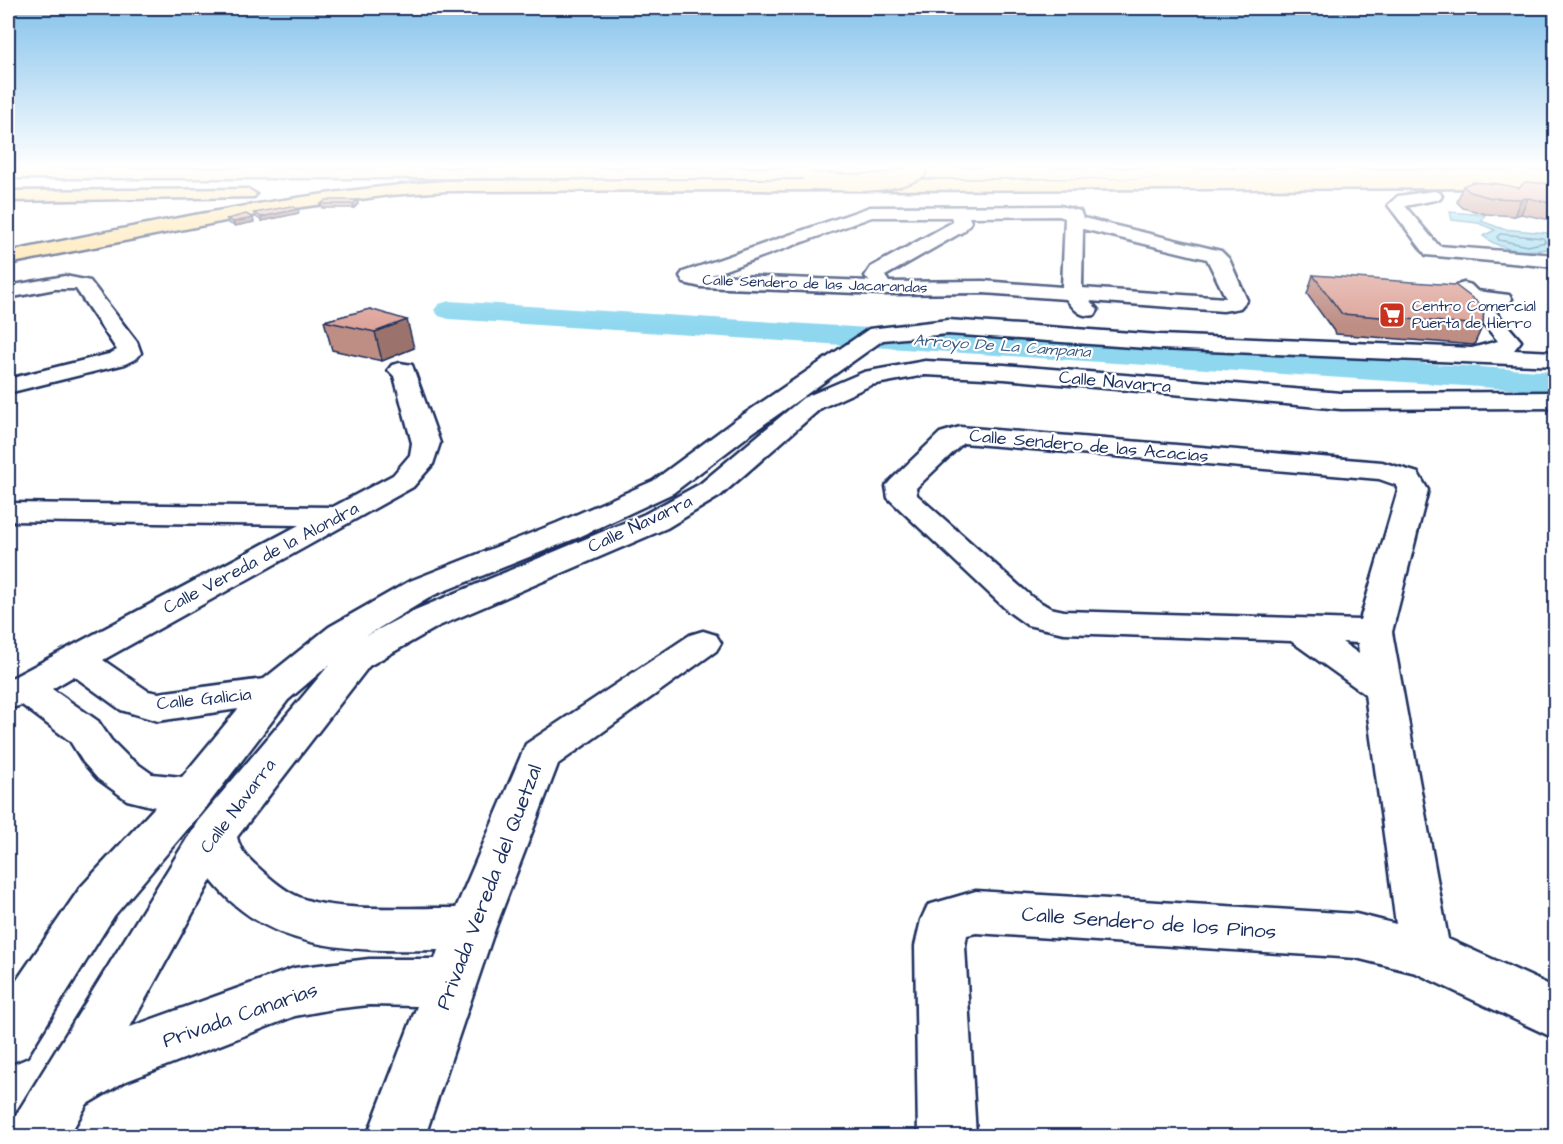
<svg xmlns="http://www.w3.org/2000/svg" width="1563" height="1144" font-family="'Architects Daughter',sans-serif">
  <style>
    .water { fill: #8ed7ef; stroke: #6094b5; stroke-width: 1.5 }
    .lines { fill: none; stroke-linecap: round; stroke-linejoin: round }
    .shore { stroke: #497298; stroke-width: 1.5 }
    .river { fill: #8ed7ef; fill-rule: evenodd }
    .major-tunnel { stroke: #d1d5df; stroke-width: 16; stroke-dasharray: 16 8; stroke-linecap: butt }
    .minor-casing { stroke: #1b2f5e; stroke-width: 5 }
    .major-casing { stroke: #1b2f5e; stroke-width: 5 }
    .highway-casing { stroke: #1b2f5e; stroke-width: 5 }
    .minor { fill: #fff; fill-rule: evenodd }
    .major { fill: #fdde96; fill-rule: evenodd }
    .highway { fill: #fdde96; fill-rule: evenodd }
    .major-bridge-casing { stroke: #1b2f5e; stroke-width: 19; stroke-linecap: butt }
    .major-bridge { stroke: #fdde96; stroke-width: 16 }
    .wall { fill: #be8d84; stroke: #1b2f5e; stroke-width: 1.5 }
    .shaded-wall { fill: #9b736c; stroke: #1b2f5e; stroke-width: 1.5 }
    .building { fill: #dda49a; stroke: #1b2f5e; stroke-width: 1.5 }
    .labels { text-anchor: middle; dominant-baseline: central; stroke-width: 4.5; stroke-linejoin: round; paint-order: stroke }
    .far-street-label { font-size: 15px; fill: #1b2f5e; stroke: #fff }
    .far-poi-label { font-size: 15px; fill: #1b2f5e; stroke: #fff; text-anchor: start }
    .far-water-label { font-size: 16px; font-style: italic; fill: #385982; stroke: #fff }
    .street-label { font-size: 18px; fill: #1b2f5e; stroke: #fff }
    .near-street-label { font-size: 21px; fill: #1b2f5e; stroke: #fff }
  </style>
  <rect width="100%" height="100%" fill="#fff"/>
  <filter id="ink" filterUnits="userSpaceOnUse"><feTurbulence type="fractalNoise" baseFrequency=".0167" numOctaves="2"/><feDisplacementMap in="SourceGraphic" scale="12" xChannelSelector="R" yChannelSelector="G"/><feConvolveMatrix kernelMatrix="1 2 1 2 8 2 1 2 1" color-interpolation-filters="sRGB"/></filter>
  <g filter="url(#ink)">
    <path class="water" d="M1450,212L1485,215L1481,221L1503,229L1547,233L1555,238V248C1529,252 1505,254 1483,236L1495,230L1478,223L1452,220Z"/>
    <g class="lines">
      <path class="shore" d="M1500,234L1543,238L1546,242L1528,246L1499,240L1497,237Z"/>
      <path class="river" d="M449,301L1556,372V392L449,319L439,316L434,310L439,304Z"/>
      <path class="major-tunnel" d="M902,166L943,174L1011,180"/>
      <defs>
        <path id="minor" d="M1434,191L1440,193L1442,196L1440,199L1405,206L1439,246L1556,255V267L1426,255L1388,205L1398,196Z
          M1060,206L1080,211L1083,218L1221,251L1229,259L1247,300L1240,308L1223,311L1090,301L1098,310L1095,315C1080,318 1075,310 1066,299L983,293L883,294L701,287L684,283L680,276L683,272L870,207ZM1059,216L1065,218L1062,287L983,281L889,282L885,276L964,231L971,222L969,217ZM872,217H951L953,222L871,267L865,276L869,281L711,275ZM1083,229L1207,259L1226,298L1082,288Z
          M65,276L90,281L137,342L141,353L137,358L125,364L8,393V379L109,354L117,350L76,289H55L8,298V286Z
          M1464,283L1471,285L1477,291L1509,295L1512,299L1509,303L1489,304L1521,341L1514,350L1556,352V366L1160,349L948,334L883,340L752,433L673,493L579,537L434,595L366,636L415,610L645,514L700,484L803,398L864,372L925,361L1004,365L1341,393L1556,392V408L1341,409L1004,379L925,375L871,385L821,408L720,496L667,528L439,626L369,666L237,837C240,852 250,860 261,870C272,880 285,891 299,897C334,913 415,907 456,908L526,744L690,635L703,631L716,635L721,643L716,651L558,764L495,929L425,1136H367L417,1006L369,1005L333,1009L295,1016L124,1082L87,1104L69,1136H8L16,1115L198,821L330,664L288,700L207,806L114,916L27,1056L8,1064V993L80,888L155,807L127,800L98,779L83,762L70,741L22,705L8,709V680L299,525L8,521V503L333,507L393,475L410,455L412,443L394,376L388,370L392,365L400,363L412,365L440,443L433,464L413,487L103,660L148,691L158,693L264,679L329,627L410,581L557,523L653,481L734,421L869,329L948,320L1160,335L1472,348L1498,341L1465,302L1418,297L1415,293L1418,289L1425,287L1454,289L1457,285ZM74,676L121,710L158,721L238,709L182,777L152,774L128,757L111,740L98,721L52,689ZM211,880C269,953 353,951 438,950L435,959H369L294,968L130,1027Z
          M960,427L1382,462L1418,473L1428,490L1392,632L1448,939L1556,988V1039L1416,973L1356,958L976,933L967,935L965,946L976,1136H918L915,946L921,920L928,905L976,891L1356,914L1396,924L1365,694L1291,641L1064,633L1027,625L1009,612L888,498L886,486L891,480L940,433ZM963,443L1379,479L1396,485L1398,490L1360,620L1064,611L1050,608L1033,598L917,495L916,488ZM1342,642L1358,643L1359,654Z"/>
        <path id="major" d="M1556,178V188L446,191L390,195L280,210L8,264V252C153,222 298,192 446,181Z
          M248,189L256,194L254,197L8,201V191Z"/>
        <path id="highway" d="M1035,168L1556,171V181L1035,178H8V169Z"/>
      </defs>
      <use href="#minor" class="minor-casing"/>
      <use href="#major" class="major-casing"/>
      <use href="#highway" class="highway-casing"/>
      <use href="#minor" class="minor"/>
      <use href="#major" class="major"/>
      <use href="#highway" class="highway"/>
      <defs>
        <path id="major-bridge" d="M811,181C847,182 885,188 918,171L919,166"/>
      </defs>
      <use href="#major-bridge" class="major-bridge-casing"/>
      <use href="#major-bridge" class="major-bridge"/>
    </g>
    <path class="wall" d="M1556,185V221L1521,214L1514,216L1486,214L1463,208L1457,202L1463,186L1519,188Z
      M357,200L358,204L354,208H322L321,204Z
      M254,213H299L262,221L256,217Z
      M227,219L254,222L235,226L228,223Z
      M1313,275L1483,325L1474,345L1336,334L1307,294Z
      M370,309L414,348L382,361L332,350L324,321Z"/>
    <path class="shaded-wall" d="M1528,198L1521,214L1514,216L1521,199Z
      M357,200L358,204L354,208L353,204Z
      M298,209L299,213L262,221L261,217Z
      M253,218L254,222L235,226L233,222Z
      M407,320L414,348L382,361L375,332Z"/>
    <path class="building" d="M1472,182L1499,184L1519,188L1525,182L1553,184L1556,185V204L1528,198L1521,199L1492,198L1470,192L1463,186Z
      M326,200H357L353,204H321Z
      M291,206L298,209L261,217L254,213Z
      M246,214L253,218L233,222L227,219Z
      M1313,275L1455,285L1484,307L1483,325L1342,314Z
      M370,309L407,320L375,332L324,321Z"/>
  </g>
  <linearGradient id="sky" x2="0" y2="1"><stop stop-color="#84c2eb"/><stop offset="0.51" stop-color="#fff"/><stop offset="1" stop-color="#fff" stop-opacity="0"/></linearGradient>
  <rect width="1563" height="326" fill="url(#sky)"/>
  <defs>
    <symbol id="supermarket-square" viewBox="-11 -11 22 22"><rect x="-9" y="-9" width="18" height="18" rx="4" fill="#c8321e" stroke="#fff"/><path d="M-6-5.5h2.5l.6 2H6L4.5 2H-2.5L-4.4-4H-6ZM-1.5 3.2a1.3 1.3 0 1 0 .1 0ZM3 3.2a1.3 1.3 0 1 0 .1 0Z" fill="#fff"/></symbol>
  </defs>
  <g fill-rule="evenodd">
    <use href="#supermarket-square" x="1377" y="300" width="30" height="30"/>
  </g>
  <g class="labels">
    <g class="far-street-label">
      <text transform="translate(815 284) rotate(2)">Calle Sendero de las Jacarandas</text>
    </g>
    <g class="far-poi-label">
      <text x="1412" y="306">Centro Comercial<tspan x="1412" dy="17">Puerta de Hierro</tspan></text>
    </g>
    <g class="far-water-label">
      <text transform="translate(1002 346) rotate(4)">Arroyo De La Campana</text>
    </g>
    <g class="street-label">
      <text transform="translate(1115 382) rotate(5)">Calle Navarra</text>
      <text transform="translate(1089 446) rotate(5)">Calle Sendero de las Acacias</text>
      <text transform="translate(640 524) rotate(-25)">Calle Navarra</text>
      <text transform="translate(261 558) rotate(-28)">Calle Vereda de la Alondra</text>
      <text transform="translate(204 699) rotate(-6)">Calle Galicia</text>
      <text transform="translate(238 806) rotate(-53)">Calle Navarra</text>
    </g>
    <g class="near-street-label">
      <text transform="translate(489 887) rotate(-69)">Privada Vereda del Quetzal</text>
      <text transform="translate(1149 923) rotate(4)">Calle Sendero de los Pinos</text>
      <text transform="translate(240 1015) rotate(-19)">Privada Canarias</text>
    </g>
  </g>
  <rect width="1563" height="1144" fill="none" stroke="#fff" stroke-width="30"/>
  <rect x="15" y="15" width="1533" height="1114" fill="none" stroke="#1b2f5e" stroke-width="2" filter="url(#ink)"/>
</svg>
